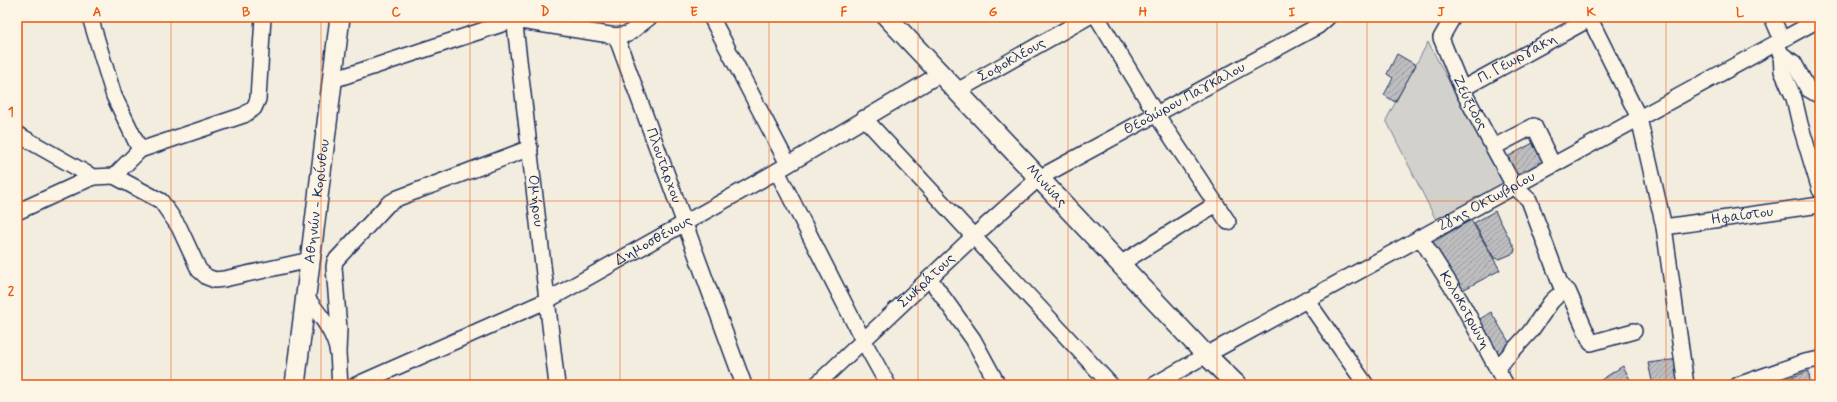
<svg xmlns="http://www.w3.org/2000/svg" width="1837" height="402" font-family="Mynerve,sans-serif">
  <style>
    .park { fill: #d3d1cc; stroke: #778095 }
    .building { fill: url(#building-hatch); stroke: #1b2f5e }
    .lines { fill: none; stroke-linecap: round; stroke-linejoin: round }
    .minor-casing { stroke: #1b2f5e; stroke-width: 18 }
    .major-casing { stroke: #1b2f5e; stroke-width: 22 }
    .minor { stroke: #fcf5e5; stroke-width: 15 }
    .major { stroke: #fcf5e5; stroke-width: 19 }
    .grid { fill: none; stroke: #e8590c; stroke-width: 1; stroke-opacity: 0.55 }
    .labels { text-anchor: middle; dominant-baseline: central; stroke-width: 4; stroke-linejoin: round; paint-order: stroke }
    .street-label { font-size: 15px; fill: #1b2f5e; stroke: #fcf5e5 }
    .neatline { fill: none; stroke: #e8590c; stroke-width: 1.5 }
    .grid-label { font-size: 13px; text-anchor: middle; font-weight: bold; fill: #e8590c }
  </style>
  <defs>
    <pattern id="building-hatch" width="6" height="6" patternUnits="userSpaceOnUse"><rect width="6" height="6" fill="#bebec0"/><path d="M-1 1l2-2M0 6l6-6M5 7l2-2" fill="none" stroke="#9a9b9f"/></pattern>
  </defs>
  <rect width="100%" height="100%" fill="#f3ede0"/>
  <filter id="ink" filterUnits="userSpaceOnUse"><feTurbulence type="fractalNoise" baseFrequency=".025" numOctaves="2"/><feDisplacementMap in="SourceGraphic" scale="8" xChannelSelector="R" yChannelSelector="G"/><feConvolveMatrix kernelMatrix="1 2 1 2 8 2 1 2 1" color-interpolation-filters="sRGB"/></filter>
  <g filter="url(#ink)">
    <path class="park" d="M1428,42L1504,185L1436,220L1386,120Z"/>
    <path class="building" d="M1397,54L1416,65L1395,102L1384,95L1393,78L1387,74Z
      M1533,143L1535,148L1539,146L1547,161L1521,175L1515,174L1507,157Z
      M1495,211L1515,249L1514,253L1500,259L1494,258L1474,223Z
      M1471,220L1500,270L1459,292L1431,243Z
      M1491,312L1512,347L1497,360L1477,321Z
      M1679,359L1682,385H1653L1648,363Z
      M1623,366L1633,385H1604L1601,380Z
      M1809,371L1810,385H1770Z"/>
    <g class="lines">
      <defs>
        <g id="minor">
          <path d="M90,17L114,96L140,150"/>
          <path id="s1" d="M514,17L557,385"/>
          <path d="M711,17L788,164"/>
          <path d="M1097,17L1156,114L1228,222"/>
          <path id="s2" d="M1453,17L1441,38L1462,89L1514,186L1529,200L1561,286L1568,291L1591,343L1634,331"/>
          <path d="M1589,17L1639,118L1664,227L1686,385"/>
          <path d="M1772,17L1782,40"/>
          <path id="s3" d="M616,36L744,385"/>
          <path d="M1779,49L1781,54L1794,63L1808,89L1820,96"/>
          <path d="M1781,54L1782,71L1794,98L1800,124L1820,190"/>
          <path d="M333,80L514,20L616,36L628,34L650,17"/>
          <path id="s4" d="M1462,89L1593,17"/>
          <path id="s5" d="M957,91L1088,17"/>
          <path d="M864,118L1111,385"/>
          <path d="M17,134L93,177L114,176L140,150L244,115L254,108L258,99L263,17"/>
          <path d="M1494,147L1534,126L1553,165"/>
          <path d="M777,171L863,340L888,385"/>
          <path d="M114,176L161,201L179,227L199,270L207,277L215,280L224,279L310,260"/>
          <path d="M17,212L93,177"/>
          <path id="s6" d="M1664,227L1820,205"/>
          <path id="s7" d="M1420,237L1460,300L1506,385"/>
          <path d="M1120,264L1216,204"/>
          <path d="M930,279L973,339L998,385"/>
          <path d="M306,297C319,314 335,332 338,354C339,364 339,375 340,385"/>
          <path d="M1306,299L1366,385"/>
          <path d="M338,352L339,329L334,267L335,261L388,204L398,198L530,148"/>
          <path d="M1497,368L1530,332L1551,302L1556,297"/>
          <path id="s8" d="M356,385L548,300L777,171L940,74"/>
          <path id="s9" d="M816,385L973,237L1039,178L1318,26L1328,17"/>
          <path id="s10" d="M1154,385L1206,355L1820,19"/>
          <path d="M1738,385L1804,362L1820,359"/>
        </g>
        <g id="major">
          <path id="s11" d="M887,17L1206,355L1237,385"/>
          <path id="s12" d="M295,385L340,17"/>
        </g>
      </defs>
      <use href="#minor" class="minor-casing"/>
      <use href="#major" class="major-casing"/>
      <use href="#minor" class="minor"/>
      <use href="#major" class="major"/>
    </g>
  </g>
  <path class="grid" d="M171,17V385M321,17V385M470,17V385M620,17V385M769,17V385M918,17V385M1068,17V385M1217,17V385M1367,17V385M1516,17V385M1666,17V385M17,201H1820"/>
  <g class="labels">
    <g class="street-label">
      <text stroke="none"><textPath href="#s4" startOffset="63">Π. Γεωργάκη</textPath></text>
      <text stroke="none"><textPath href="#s5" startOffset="63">Σοφοκλέους</textPath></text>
      <text stroke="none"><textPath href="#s9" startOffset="470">Θεοδώρου Παγκάλου</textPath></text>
      <text stroke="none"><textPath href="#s2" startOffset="95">Ζεύξιδος</textPath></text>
      <text stroke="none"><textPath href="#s3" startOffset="138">Πλουτάρχου</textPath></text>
      <text stroke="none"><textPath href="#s11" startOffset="232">Μινώας</textPath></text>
      <text stroke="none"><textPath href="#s12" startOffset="185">Αθηνών - Κορίνθου</textPath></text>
      <text stroke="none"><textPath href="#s1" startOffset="185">Ομήρου</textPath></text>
      <text stroke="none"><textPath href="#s10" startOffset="380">28ης Οκτωβρίου</textPath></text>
      <text stroke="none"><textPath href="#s6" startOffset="79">Ηφαίστου</textPath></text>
      <text stroke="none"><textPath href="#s8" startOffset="331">Δημοσθένους</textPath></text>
      <text stroke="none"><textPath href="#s9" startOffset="152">Σωκράτους</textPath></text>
      <text stroke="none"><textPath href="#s7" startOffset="86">Κολοκοτρώνη</textPath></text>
    </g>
  </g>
  <rect width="1837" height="402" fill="none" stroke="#fcf5e5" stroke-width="44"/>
  <rect x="22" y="22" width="1793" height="358" class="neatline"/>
  <g class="grid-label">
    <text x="97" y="16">A</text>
    <text x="246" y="16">B</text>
    <text x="396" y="16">C</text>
    <text x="545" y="16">D</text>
    <text x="694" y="16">E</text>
    <text x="844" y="16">F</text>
    <text x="993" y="16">G</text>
    <text x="1143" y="16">H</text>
    <text x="1292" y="16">I</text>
    <text x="1441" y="16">J</text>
    <text x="1591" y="16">K</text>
    <text x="1740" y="16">L</text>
    <text x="11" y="116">1</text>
    <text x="11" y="295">2</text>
  </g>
</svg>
